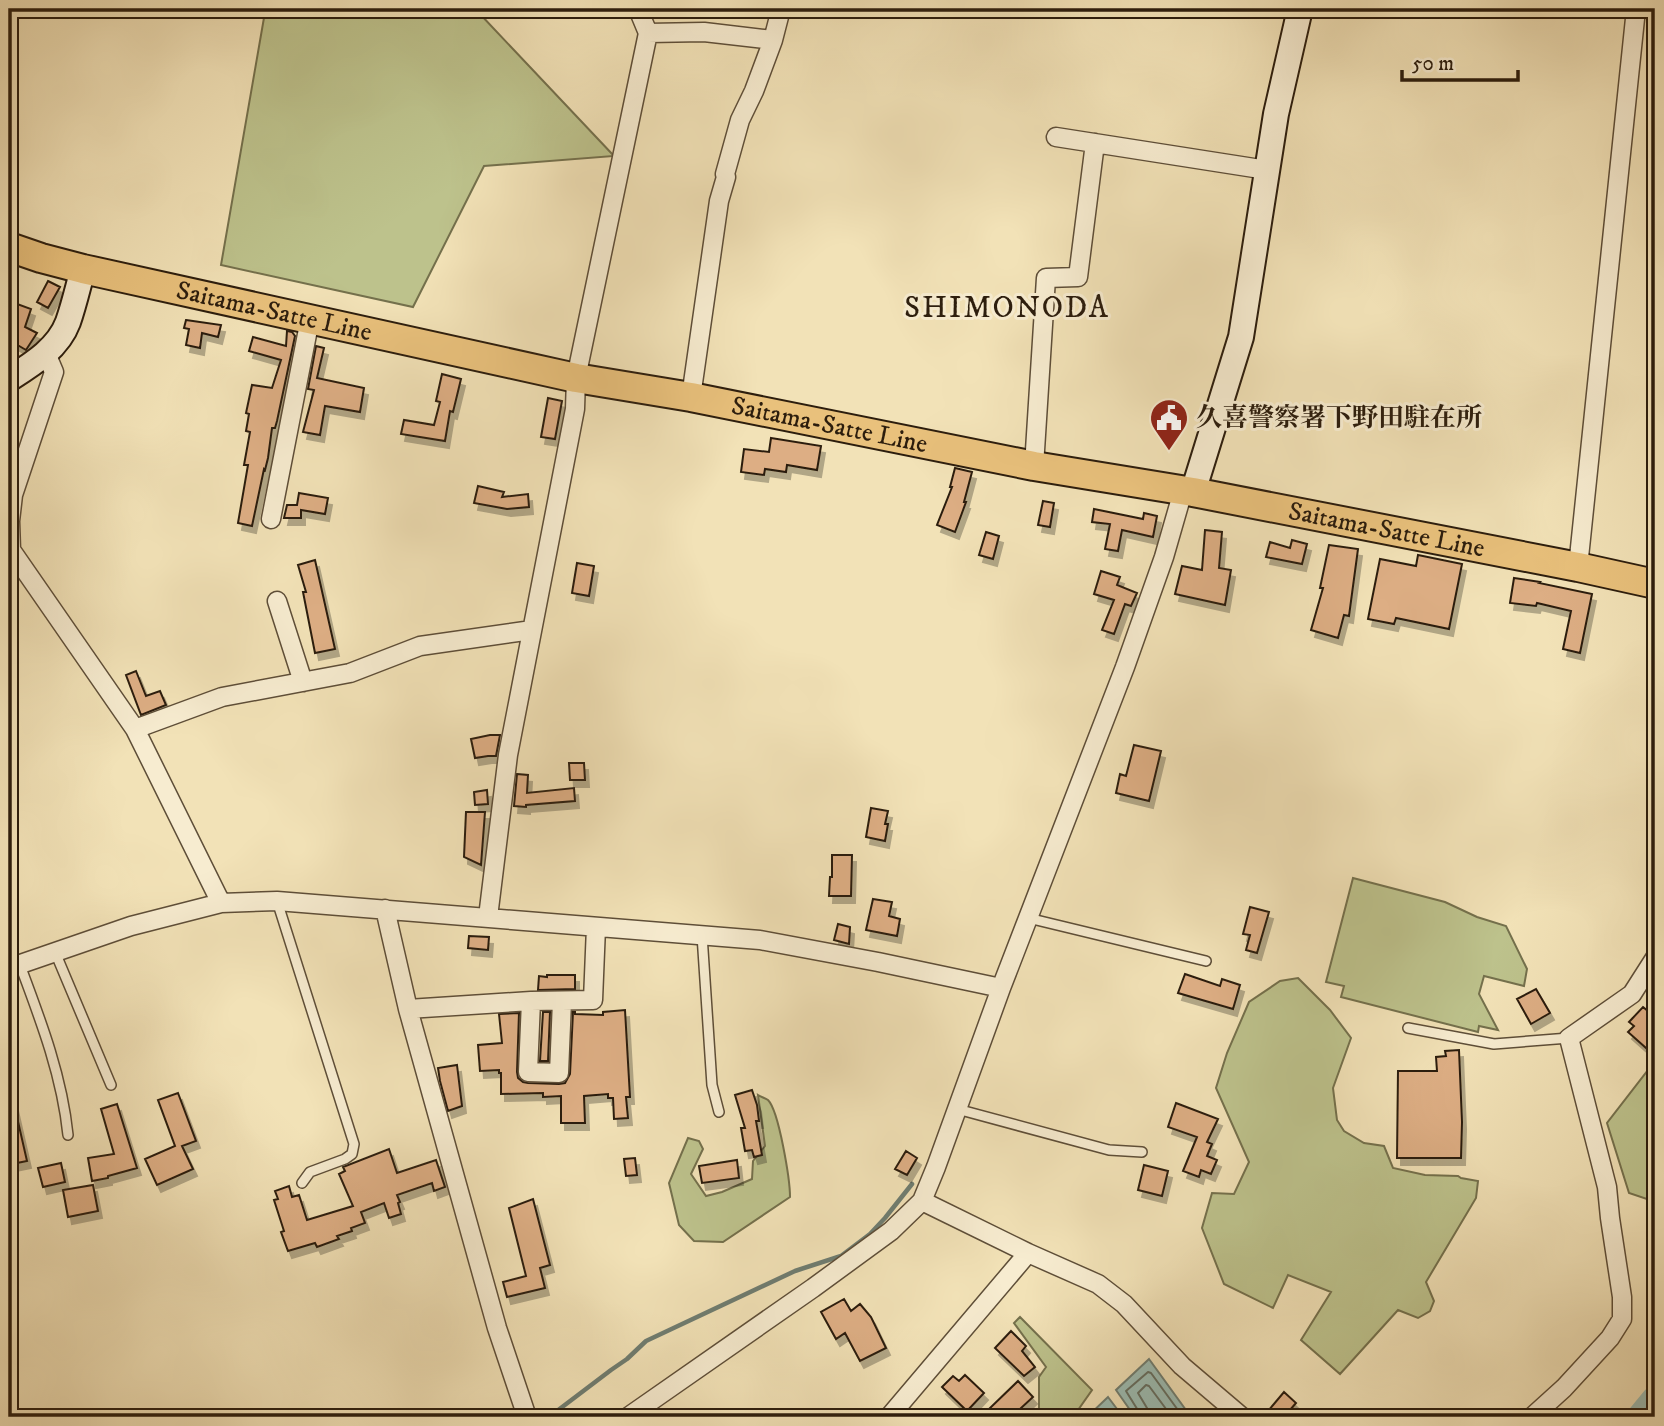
<svg xmlns="http://www.w3.org/2000/svg" width="1664" height="1426" font-family="'IM FELL DW Pica','Noto Serif JP',serif">
  <style>
    .green { fill: #bdc28c; stroke: #74704c; stroke-width: 2 }
    .water { fill: #9cbdb4; stroke: #6f7d71; stroke-width: 2 }
    .lines { fill: none; stroke-linecap: round; stroke-linejoin: round }
    .shore { stroke: #646d60; stroke-width: 2 }
    .stream { stroke: #6f7d71; stroke-width: 4.5 }
    .river { stroke: #9cbdb4; stroke-width: 28 }
    .building { fill: #ddae84; stroke: #2c1d0d; stroke-width: 2; filter: url(#shadow) }
    .lane-casing { stroke: #5e4e38; stroke-width: 12 }
    .street-casing { stroke: #5e4e38; stroke-width: 21 }
    .secondary-casing { stroke: #2c1d0d; stroke-width: 28 }
    .primary-casing { stroke: #2c1d0d; stroke-width: 32 }
    .lane { stroke: #f7ecd0; stroke-width: 9 }
    .street { stroke: #f7ecd0; stroke-width: 18 }
    .secondary { stroke: #f7ecd0; stroke-width: 24 }
    .primary { stroke: #e9c17c; stroke-width: 28 }
    .labels { text-anchor: middle; dominant-baseline: central; stroke-width: 6; stroke-linejoin: round; paint-order: stroke }
    .street-label { font-size: 26px; fill: #2c1d0d; stroke: #f7ecd0 }
    .poi-label { font-size: 26px; font-weight: bold; fill: #2c1d0d; stroke: #f7ecd0; text-anchor: start }
    .quarter-label { font-size: 30px; letter-spacing: 2px; fill: #2c1d0d; stroke: #f7ecd0 }
  </style>
  <defs>
    <filter id="shadow"><feDropShadow dx="4" dy="7" stdDeviation="0" flood-color="#0004"/></filter>
  </defs>
  <rect width="100%" height="100%" fill="#f2e2b7"/>
  <filter id="stains"><feTurbulence type="fractalNoise" baseFrequency=".00286" numOctaves="4"/><feColorMatrix values="0 0 0 0 .2 0 0 0 0 .09 0 0 0 0 .02 0 0 0 .5 -.17"/></filter>
  <radialGradient id="worn" r=".72"><stop offset=".6" stop-color="#630" stop-opacity="0"/><stop offset="1" stop-color="#630" stop-opacity=".3"/></radialGradient>
  <path class="green" d="M284,9H465L479,13L614,156L484,166L413,307L221,265L265,12Z
    M1353,878L1445,902L1477,917L1506,926L1527,969L1524,986L1484,976L1479,994L1498,1030L1479,1026L1478,1032L1341,997L1344,986L1326,982Z
    M1298,978L1330,1010L1351,1038L1333,1088L1337,1120L1344,1131L1364,1143L1384,1146L1393,1168L1425,1175L1458,1176L1461,1178L1478,1181L1476,1198L1426,1282L1434,1301L1430,1311L1418,1318L1398,1310L1340,1374L1301,1340L1331,1292L1288,1275L1273,1308L1224,1284L1202,1228L1212,1193L1234,1194L1249,1162L1216,1088L1227,1053L1249,1002L1280,981Z
    M1655,1061V1207L1653,1201L1629,1193L1607,1123Z
    M758,1095C761,1097 765,1098 768,1100C779,1111 790,1180 790,1197L723,1242L694,1241L679,1225L669,1183L688,1138L699,1141L703,1149L691,1174L706,1196L722,1192L752,1179L753,1161L765,1146Z
    M1020,1317L1092,1390L1078,1410L1069,1417H1039V1377L1046,1367L1014,1323Z"/>
  <path class="water" d="M1149,1359L1191,1417H1135L1116,1390Z
    M1108,1397L1123,1417H1087Z"/>
  <g class="lines">
    <path class="shore" d="M1140,1417L1139,1412L1126,1391L1148,1372L1151,1373L1183,1417
      M1149,1417L1147,1408L1138,1393L1146,1385L1149,1386L1172,1417"/>
    <path class="stream" d="M549,1417L611,1370L627,1359L646,1341L795,1271L841,1256L870,1234L885,1218L912,1184"/>
    <path class="river" d="M1641,1417L1655,1400"/>
  </g>
  <path class="building" d="M48,281L60,287L48,308L37,302Z
    M9,301L31,309L25,327L37,333L26,350L9,340Z
    M186,320L221,325L218,337L202,333L200,348L186,345L189,329L184,328Z
    M287,331L292,332L295,336L277,421L275,428H272L268,458L265,470L264,469L252,526L238,523L248,465H244L250,432L246,431L249,414L246,413L252,385L272,388L281,360L249,351L253,337L286,346Z
    M316,346L324,348L317,378L364,388L360,412L325,406L320,435L303,432L314,390L308,389Z
    M442,374L461,379L453,412L450,411L445,441L401,434L404,420L434,425L440,402L436,401Z
    M548,398L562,401L555,439L541,437Z
    M771,438L821,446L817,470L787,465L786,472L765,469L764,475L741,472L744,449L769,452Z
    M955,468L972,472L964,502H966L955,532L937,525L952,487H950Z
    M478,486L504,492L502,497L528,494L529,507L507,509L474,503Z
    M299,493L328,498L325,514L301,510V518H284L287,505H297Z
    M1043,501L1054,503L1050,527L1038,525Z
    M1094,509L1143,519L1144,513L1157,516L1153,537L1122,530L1118,551L1105,549L1110,524L1092,522Z
    M1205,530L1222,532L1219,568L1231,570L1225,605L1175,594L1182,566L1202,570Z
    M986,532L999,536L993,559L979,555Z
    M1292,540L1307,544L1302,564L1266,557L1270,542L1290,548Z
    M1329,545L1358,549L1349,616L1344,615L1338,638L1311,630L1323,588H1320Z
    M1418,555L1462,564L1449,629L1396,618L1394,624L1368,619L1380,559L1416,566Z
    M315,560L335,649L315,653L303,592H306L298,565Z
    M577,563L594,566L589,596L572,593Z
    M1101,571L1120,577L1117,585L1137,593L1131,606L1125,604L1114,634L1102,630L1114,600L1094,594Z
    M1514,578L1540,582L1539,583L1592,594L1580,653L1563,649L1571,611L1537,603L1536,606L1510,603Z
    M136,671L146,696L160,691L166,705L141,715L126,675Z
    M490,735H500L496,756H488L475,758L471,739Z
    M1134,745L1161,751L1149,801L1116,793L1120,774L1126,776Z
    M569,763H584L585,780H570Z
    M517,774L528,775L527,793L574,788L575,801L526,805V807L514,806Z
    M487,790L488,804L475,805L474,792Z
    M871,808L888,811L885,824H888L885,841L866,837Z
    M466,812H485L481,865L464,857Z
    M832,855H852L851,896H829L830,877H832Z
    M873,899L892,902L889,916L900,919L897,936L866,930Z
    M1250,907L1269,912L1257,953L1246,950L1250,935L1243,934Z
    M838,924L850,927L849,944L834,940Z
    M469,936L489,937L488,950L468,948Z
    M1185,974L1220,986L1222,979L1240,985L1233,1009L1178,993Z
    M547,975H575V989L538,990L539,976L547,977Z
    M1536,989L1550,1013L1531,1024L1517,999Z
    M1643,1007L1655,1017V1056L1628,1032L1634,1026L1629,1022Z
    M625,1010L630,1097H626L628,1118L614,1119L613,1098H608V1094L584,1096L585,1123H561V1096L543,1097V1093L501,1094V1073H499V1070L480,1071L478,1045L502,1043L499,1014L519,1013L517,1072L518,1078L523,1082L528,1083L559,1084L565,1083L570,1074L573,1012H575V1014L603,1015V1012Z
    M543,1012H550L548,1061H540Z
    M1459,1050L1462,1122L1461,1158H1397L1398,1071H1437L1436,1057L1446,1056L1445,1051Z
    M457,1065L462,1106L448,1111L440,1081L438,1068Z
    M752,1090L757,1105L759,1121H756L762,1155L754,1157L752,1150L745,1151L741,1128H745L735,1095Z
    M178,1093L196,1141L182,1146L193,1169L157,1185L145,1159L175,1146L158,1100Z
    M1176,1103L1218,1119L1207,1142L1212,1144L1207,1156L1217,1160L1211,1174L1201,1170L1199,1177L1183,1171L1197,1137L1168,1127Z
    M14,1104L27,1161L12,1164L9,1149V1105Z
    M117,1104L137,1168L108,1176V1178L92,1181L88,1158L114,1154L101,1109Z
    M389,1149L397,1173L436,1160L445,1187L434,1191L432,1183L397,1195L400,1202L398,1203L401,1214L389,1218L384,1203L361,1212L365,1223L351,1228L352,1231L337,1236L339,1239L317,1247L315,1243L288,1251L281,1232L284,1231L274,1200L278,1199L275,1191L289,1186L292,1197L299,1195L307,1220L353,1206L339,1174L345,1171L343,1167Z
    M906,1151L917,1158L907,1175L895,1169Z
    M635,1158L637,1175L626,1176L624,1159Z
    M737,1160L739,1178L702,1183L699,1166Z
    M61,1163L65,1182L43,1187L38,1168Z
    M1144,1165L1168,1171L1162,1196L1138,1190Z
    M93,1185L98,1211L68,1217L63,1190Z
    M533,1199L550,1265L540,1268L545,1288L507,1297L503,1282L526,1276L509,1208Z
    M844,1299L851,1311L860,1304L871,1317L886,1348L860,1361L845,1333L836,1339L821,1312Z
    M1011,1331L1026,1346L1022,1351L1035,1367L1024,1376L995,1348Z
    M965,1375L984,1393L967,1411L942,1387L953,1376L959,1381Z
    M1018,1381L1033,1397L1020,1409L1029,1417H997L989,1409Z
    M1284,1392L1296,1403L1284,1417H1263Z"/>
  <g class="lines">
    <defs>
      <path id="lane" d="M277,901L354,1144L352,1154L345,1159L310,1172L302,1183
        M1028,918L1206,961
        M702,935L712,1085L719,1112
        M55,952L111,1085
        M20,965C41,1021 62,1076 68,1135
        M1408,1028L1494,1044L1569,1038
        M957,1109L1109,1150L1142,1152"/>
      <path id="street" d="M648,33L704,32L773,40
        M1056,137L1267,170
        M46,353L54,372L13,495L10,521L11,550L135,729L221,903
        M691,397L719,201L726,177L725,174L740,120L754,91L773,40L781,9
        M1034,466L1046,278L1078,277L1095,143
        M271,519L310,319
        M1578,567L1636,9
        M277,601L303,682
        M135,729L222,697L350,673L420,646L532,630
        M385,909L408,1009L497,1328L527,1417
        M488,917L508,755L575,409L576,378L648,33L638,9
        M9,968L131,926L221,903L277,901L760,940L878,962L1001,988
        M531,1001L528,1072L559,1073L562,1001
        M408,1009L531,1001L593,1000L596,927
        M922,1201L1028,1253L1098,1284L1124,1304L1182,1366L1242,1417
        M628,1417L813,1288L891,1231L922,1201L936,1167L1001,988L1125,667L1164,557L1183,491
        M889,1417L1028,1253
        M1532,1417L1564,1388L1610,1338L1622,1319V1297L1610,1218L1607,1187L1569,1038L1632,994L1655,958"/>
      <path id="secondary" d="M9,379C31,365 58,349 68,322C74,305 78,287 83,269
        M1193,492L1241,337L1276,114L1300,9"/>
      <g id="primary">
        <path id="s1" d="M9,247L41,258L83,269L576,378L691,397L1034,466L1193,492L1578,567L1655,584"/>
      </g>
    </defs>
    <use href="#lane" class="lane-casing"/>
    <use href="#street" class="street-casing"/>
    <use href="#secondary" class="secondary-casing"/>
    <use href="#primary" class="primary-casing"/>
    <use href="#lane" class="lane"/>
    <use href="#street" class="street"/>
    <use href="#secondary" class="secondary"/>
    <use href="#primary" class="primary"/>
  </g>
  <defs>
    <symbol id="civic-pin" viewBox="-11 -11 22 30"><path d="M0 17L-7.5 6A9.5 9.5 0 1 1 7.5 6Z" fill="#8f2418" stroke="#f7ecd0"/><path d="M-.6-6.5H3V-4.5H.6V-3L4-1V1h2V6H-6V1h2V-1L-.6-3ZM-1.2 2.5V6h2.4V2.5Z" fill="#fff"/></symbol>
  </defs>
  <g fill-rule="evenodd">
    <use href="#civic-pin" x="1147" y="396" width="44" height="60"/>
  </g>
  <g class="labels">
    <g class="street-label">
      <text stroke="none"><textPath href="#s1" startOffset="273">Saitama-Satte Line</textPath></text>
      <text stroke="none"><textPath href="#s1" startOffset="840">Saitama-Satte Line</textPath></text>
      <text stroke="none"><textPath href="#s1" startOffset="1407">Saitama-Satte Line</textPath></text>
    </g>
    <g class="poi-label">
      <text x="1196" y="418">久喜警察署下野田駐在所</text>
    </g>
    <g class="quarter-label">
      <text x="1007" y="308">SHIMONODA</text>
    </g>
  </g>
  <rect width="1664" height="1426" fill="none" stroke="#f2e2b7" stroke-width="35"/>
  <rect x="10" y="10" width="1643" height="1405" fill="none" stroke="#2c1d0d" stroke-width="3.5"/>
  <rect x="18" y="18" width="1629" height="1391" fill="none" stroke="#2c1d0d" stroke-width="2"/>
  <path d="M1402 70v10h116v-10" fill="none" stroke="#2c1d0d" stroke-width="3.5"/>
  <text x="1412" y="70" font-size="21" fill="#2c1d0d" stroke="#f7ecd0" stroke-width="5" paint-order="stroke">50 m</text>
  <rect width="100%" height="100%" filter="url(#stains)"/>
  <rect width="100%" height="100%" fill="url(#worn)"/>
</svg>
